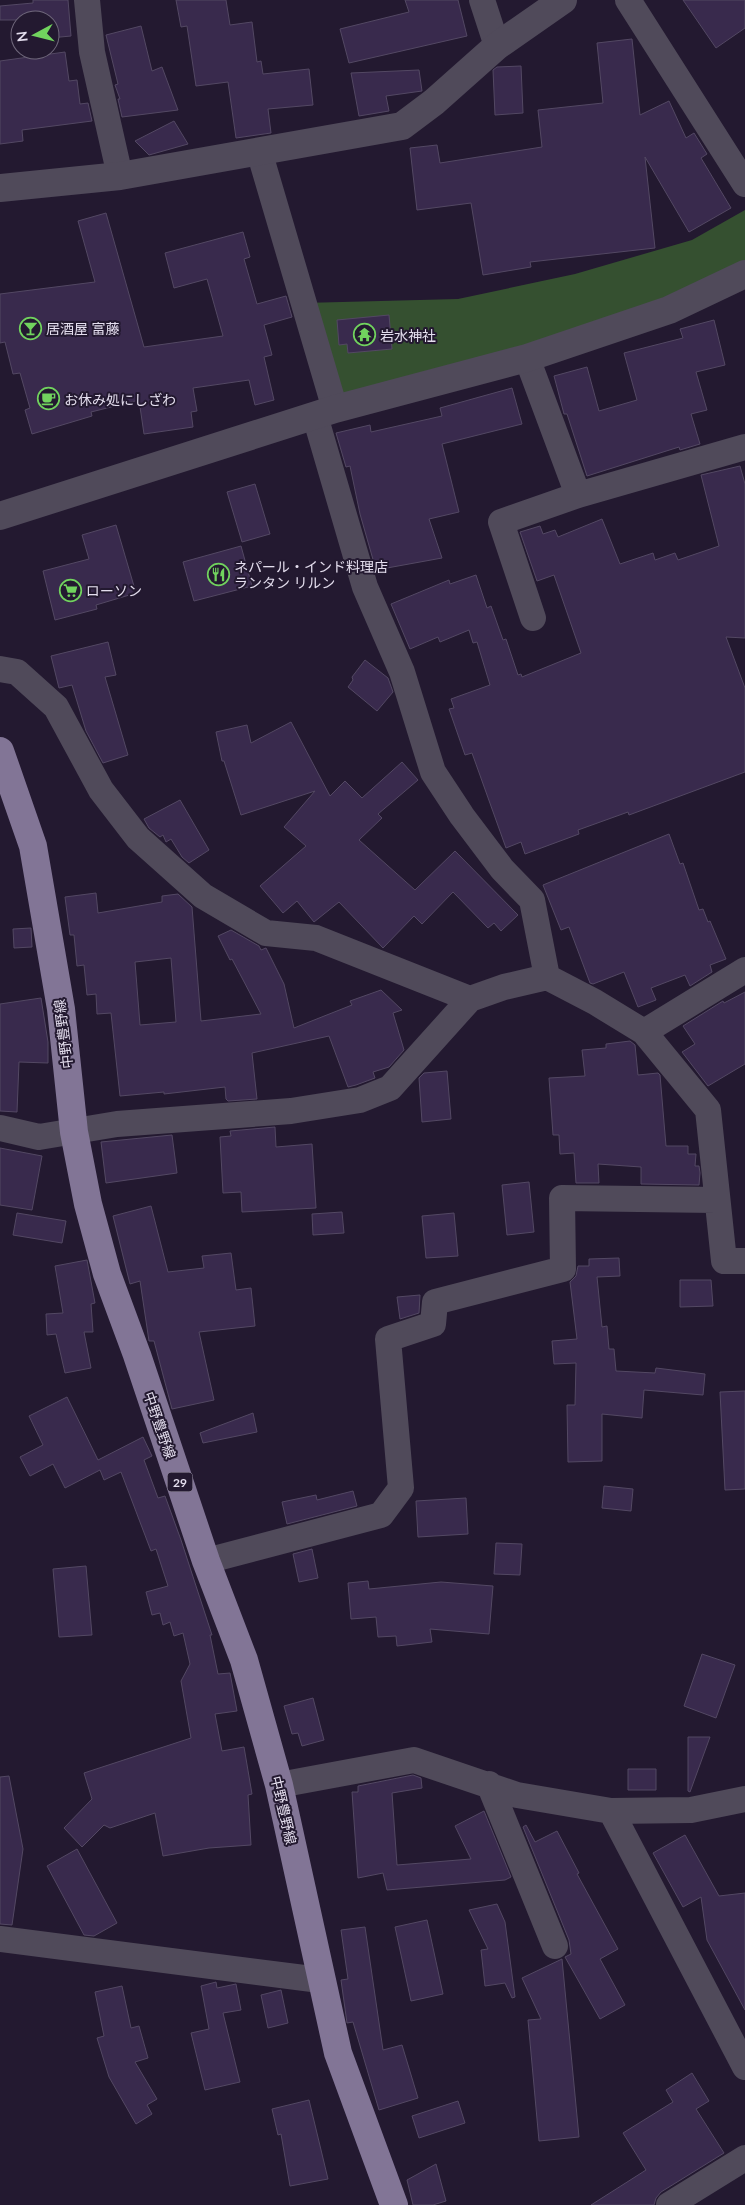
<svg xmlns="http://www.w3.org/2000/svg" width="745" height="2205" font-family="Lato,'Noto Sans JP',sans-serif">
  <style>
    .forest { fill: #355030 }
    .building { fill: #392a4d; stroke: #534863; fill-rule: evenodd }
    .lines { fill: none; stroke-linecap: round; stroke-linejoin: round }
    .minor { stroke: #504a5a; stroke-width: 26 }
    .tertiary { stroke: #504a5a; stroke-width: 28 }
    .primary { stroke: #827596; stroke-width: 28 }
    .labels { text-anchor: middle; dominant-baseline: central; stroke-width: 4; stroke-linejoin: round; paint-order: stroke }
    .shield { fill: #231930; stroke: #aaa3b5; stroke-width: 1 }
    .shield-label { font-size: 12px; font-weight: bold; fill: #e4deee }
    .poi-label { font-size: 14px; fill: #e4deee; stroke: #231930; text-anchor: start }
    .street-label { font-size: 14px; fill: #e4deee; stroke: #231930 }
  </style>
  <rect width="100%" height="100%" fill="#231930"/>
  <path class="forest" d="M745,210V274L335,409L303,303L458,299L575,274L692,240Z"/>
  <path class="building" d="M33,0H68L71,36L50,38V20H0V6L33,3Z
    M176,0H226L230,25L252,22L257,62L261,61L263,74L309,69L313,105L268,109L271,133L236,138L228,82L196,86L187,26L181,27Z
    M405,0H458L467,36L349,63L340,29L409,12Z
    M683,0H745V28L716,48Z
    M141,26L152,71L162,67L178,110L122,117L118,99H120L115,85L118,84L106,35Z
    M632,39L640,115L669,101L686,138L694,133L707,154L701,158L731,208L689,232L645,157L655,248L530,262L531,267L483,275L471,203L417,210L410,148L437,145L440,163L542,147L538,110L603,103L597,43Z
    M65,52L69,81L77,80L80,104L88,103L92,121L22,130L23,141L0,144V61Z
    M521,66L523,113L495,115L493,70L497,67Z
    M419,70L422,91L386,96L389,111L359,116L351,73Z
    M174,121L188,144L149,155L135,141Z
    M106,213L144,347L223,336L207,279L174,288L165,253L243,232L250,257L244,259L257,304L286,296L292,317L264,325L272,355L264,357L274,400L255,405L249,380L193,388L197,411L191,412L193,427L144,434L139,400L91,412L92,416L32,434L25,410L30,408L20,373L13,374L5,342L0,343V294L95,282L78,221Z
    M389,315L392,349L348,353L347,344L339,345L337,320Z
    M714,320L725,365L696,372L707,410L691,414L700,444L680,450L679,447L587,476L567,414H564L554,376L587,367L599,411L637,400L624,353L683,338L680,329Z
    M512,388L522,424L442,444L459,512L429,519L442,558L376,570L360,514L350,466L346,467L336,433L370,425L371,432L442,416L440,408Z
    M740,466L745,484V638L726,637L745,688V772L629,815L628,812L578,830L579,834L525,854L521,842L506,848L472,753L465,755L449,709L454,708L451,699L490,685L477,642L473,643L469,630L440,642L438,637L410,649L391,604L449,580L450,584L476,575L487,608L491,606L503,640L506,639L518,675L521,674L522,677L581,653L554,575L537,581L520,532L540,526L543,534L555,530L558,537L602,519L620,564L653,553L655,560L675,553L678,560L719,546L701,475Z
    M255,484L270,534L242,542L227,492Z
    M116,525L136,593L96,605L97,609L55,620L43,571L89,559L82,535Z
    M241,546L252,586L194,601L183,562Z
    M108,642L116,675L105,677L128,755L103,763L86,731L72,685L59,688L51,656Z
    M365,660L388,678L393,692L377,711L348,687L353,680L352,677Z
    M291,722L330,796L345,781L362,798L402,762L418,780L378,814L382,818L359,840L415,890L455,851L518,915L501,931L494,923L488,928L453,892L422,924L414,916L383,948L339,902L314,922L297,901L283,913L260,886L306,846L284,827L315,791L241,815L224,761H222L216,732L247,725L251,743Z
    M180,800L209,850L189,863L182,857L171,839L166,842L163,835L160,837L149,828L144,819Z
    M669,834L680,864L683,863L699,910L703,909L708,922L710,921L726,959L710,965L712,972L690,986L685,975L651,988L656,1000L638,1007L624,972L593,984L590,983L569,927L561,930L543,885Z
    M96,893L98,913L162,902V896L178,894L192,907L201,1021L261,1014L232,959L230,960L218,936L231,930L259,946L261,950L266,948L284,984L294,1028L352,1005L350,1001L381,990L402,1010L393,1013L404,1050L389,1067L373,1072L375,1078L356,1085L348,1087L329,1036L252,1053L257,1099L228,1101L226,1099L225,1087L164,1094V1092L120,1096L111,1013L97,1014L96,994L87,995L84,965L77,966L74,935H70L65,897ZM171,958L176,1022L140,1025L135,962Z
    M31,928L32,947L14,948L13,929Z
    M745,992V1064L708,1086L682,1052L695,1044L683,1026L723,1001L724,1003Z
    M41,998L48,1042V1063L19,1062L17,1112L0,1111V1004Z
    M630,1041L635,1045L638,1075L658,1073L660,1075L666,1146H688V1154H696L695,1166H699L700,1173L699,1185L641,1184V1167L598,1164L599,1183H576L574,1153L560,1154L559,1135H553L549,1078L585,1076L582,1050L606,1048V1044Z
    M447,1071L451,1119L422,1122L419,1078L424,1073Z
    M275,1127L276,1147L312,1144L316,1208L242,1212L241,1192L223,1193L220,1137L231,1136L230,1131Z
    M172,1135L177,1173L106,1183L101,1142Z
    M0,1148L42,1156L32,1210L0,1205Z
    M529,1182L534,1232L507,1235L502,1185Z
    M151,1206L168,1272L204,1268L202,1256L231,1253L236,1290L251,1288L255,1326L199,1332L214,1400L172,1409L154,1341H149L140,1281L130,1284L113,1216Z
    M342,1212L344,1233L313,1235L312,1214Z
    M17,1213L66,1221L62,1243L13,1235Z
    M454,1213L458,1256L426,1258L422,1216Z
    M619,1258L620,1276L597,1277L602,1327L607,1326L609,1349H614L616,1371L655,1373L656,1368L705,1374L703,1395L644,1390L642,1418L602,1414V1461L568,1462L567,1405H575L576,1363L554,1364L552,1341L577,1339L570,1282L576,1276L578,1266H589V1259Z
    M87,1260L95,1303L91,1304L93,1332H84L91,1368L65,1373L56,1334L47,1335L46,1314L63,1313L55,1266Z
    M680,1280H711L713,1306L680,1307Z
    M420,1295L419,1313L400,1319L397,1297Z
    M745,1391V1489L725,1490L720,1392Z
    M67,1397L98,1460L143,1437L152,1456L144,1460L158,1498L165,1496L181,1540L212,1635H210L218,1674L230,1673L237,1711L215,1714L222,1751L244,1747L252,1794L248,1795L251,1845L209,1848L163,1856L155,1813L110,1828L104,1825L82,1847L64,1828L92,1799L84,1773L191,1738L181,1681L190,1664L183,1633L174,1636L170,1622L163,1625L160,1613L152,1615L146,1592L168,1586L156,1549L151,1551L121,1472L104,1480L100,1470L65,1488L53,1464L30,1476L20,1457L43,1445L29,1416Z
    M253,1413L257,1432L203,1443L200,1433Z
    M604,1486L633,1489L631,1511L602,1508Z
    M353,1491L357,1506L287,1524L282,1502L316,1495L317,1500Z
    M466,1498L468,1534L418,1537L416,1501Z
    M496,1543L522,1544L520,1575L494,1574Z
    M312,1549L318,1578L299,1582L293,1554Z
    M86,1566L92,1635L59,1637L53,1569Z
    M368,1581L369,1589L441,1582L493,1586L489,1634L430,1629L432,1642L397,1646L396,1636L378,1637L376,1617L351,1619L348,1583Z
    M702,1654L735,1665L716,1718L684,1706Z
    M313,1698L324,1740L302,1746L298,1733L292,1734L284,1706Z
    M688,1737H710L690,1792L688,1791Z
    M628,1769H656V1790H628Z
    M413,1775L421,1778L422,1788L392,1793L397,1865L471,1859L455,1826L484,1811L511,1877L505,1880L387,1890L383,1873L358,1878L352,1792H358V1786Z
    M9,1776L23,1849L12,1925L0,1924V1777Z
    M526,1825L535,1842L557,1831L579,1873L577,1874L618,1949L600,1959L625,2005L600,2019L565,1957L571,1954L569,1940L523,1827Z
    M685,1835L719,1896L745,1893V2010L707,1940L701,1897L683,1907L653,1853Z
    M77,1849L117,1923L94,1936L84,1935L47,1866Z
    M497,1904L505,1922L515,1997L512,1998L505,1983L485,1986L481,1950L488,1949L469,1910Z
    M427,1920L443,1994L411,2001L395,1927Z
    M365,1927L383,2050L402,2045L418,2098L379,2110L353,2022L347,2023L341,1980L348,1979L341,1930Z
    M562,1959L579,2137L539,2141L528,2020L541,2019L522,1978Z
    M216,1982L217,1988L236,1984L241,2010L223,2013L240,2082L205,2090L191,2033L209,2029L201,1986Z
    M122,1986L131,2028L139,2026L148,2058L135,2062L157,2099L147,2105L152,2114L136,2124L109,2077L97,2038L104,2036L95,1992Z
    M281,1990L288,2023L268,2028L261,1995Z
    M692,2073L709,2101L696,2109L724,2153L661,2192L656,2198L654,2205H591L646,2170L623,2133L673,2102L666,2090Z
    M309,2100L328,2179L290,2186L281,2134L278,2135L272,2109Z
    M458,2101L465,2123L419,2138L412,2116Z
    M436,2164L446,2201L433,2205H413L407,2180Z"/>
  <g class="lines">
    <path class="minor" d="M87,0L92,52L120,176
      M482,0L497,46
      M628,0L745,184
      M259,151L335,409
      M527,358L578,495
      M315,416L365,587L402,672L433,772L462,816L502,869L532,900L547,977
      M533,618L501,522L578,495L745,447
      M0,669L17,672L56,707L101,790L138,838L203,896L266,933L316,938L470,999
      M644,1032L708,1110L724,1261H745
      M0,1128L39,1137L117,1124L291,1111L360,1100L390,1088L470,999L504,987L547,977L595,1002L644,1032L745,970
      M206,1561L381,1515L401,1488L388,1339L433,1324L435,1302L563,1269L562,1198L716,1200
      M489,1784L555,1946
      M279,1785L414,1760L517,1795L611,1811L691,1810L745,1799
      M611,1811L745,2067
      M0,1939L320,1980
      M669,2205L745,2158"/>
    <path class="tertiary" d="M0,188L120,176L402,126L434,102L497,46L563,0
      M0,516L335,409L527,358L669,310L745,274"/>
    <path class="primary" d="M0,751L33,846L61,1009L74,1132L88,1204L107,1274L137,1355L206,1561L244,1660L279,1785L338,2053L394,2205"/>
  </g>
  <defs>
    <symbol id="bar-ring" viewBox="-11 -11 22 22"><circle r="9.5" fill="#231930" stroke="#71d35e" stroke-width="1.5"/><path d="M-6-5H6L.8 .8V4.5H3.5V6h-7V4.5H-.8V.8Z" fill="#71d35e"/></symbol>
    <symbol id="temple-ring" viewBox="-11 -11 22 22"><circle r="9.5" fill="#231930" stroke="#71d35e" stroke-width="1.5"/><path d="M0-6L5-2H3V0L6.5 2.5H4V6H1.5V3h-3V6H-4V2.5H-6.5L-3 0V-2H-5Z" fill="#71d35e"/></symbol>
    <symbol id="cafe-ring" viewBox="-11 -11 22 22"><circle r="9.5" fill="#231930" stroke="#71d35e" stroke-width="1.5"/><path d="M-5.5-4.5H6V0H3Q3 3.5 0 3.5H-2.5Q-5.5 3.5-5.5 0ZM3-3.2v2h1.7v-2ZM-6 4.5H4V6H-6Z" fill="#71d35e"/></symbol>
    <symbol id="restaurant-ring" viewBox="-11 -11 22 22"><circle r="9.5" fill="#231930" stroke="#71d35e" stroke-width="1.5"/><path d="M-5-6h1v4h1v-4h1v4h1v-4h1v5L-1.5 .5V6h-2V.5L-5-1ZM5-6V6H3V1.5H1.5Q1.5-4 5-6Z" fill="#71d35e"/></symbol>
    <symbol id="supermarket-ring" viewBox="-11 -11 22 22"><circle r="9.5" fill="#231930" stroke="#71d35e" stroke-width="1.5"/><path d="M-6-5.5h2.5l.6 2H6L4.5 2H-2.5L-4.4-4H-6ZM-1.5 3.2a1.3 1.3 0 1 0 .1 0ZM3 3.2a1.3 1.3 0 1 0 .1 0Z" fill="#71d35e"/></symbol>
  </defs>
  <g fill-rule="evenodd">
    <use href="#bar-ring" x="18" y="316" width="25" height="25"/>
    <use href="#temple-ring" x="352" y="322" width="25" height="25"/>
    <use href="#cafe-ring" x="36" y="386" width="25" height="25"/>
    <use href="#restaurant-ring" x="206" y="562" width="25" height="25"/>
    <use href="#supermarket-ring" x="58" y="578" width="25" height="25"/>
  </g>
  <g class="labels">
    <rect class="shield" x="167.5" y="1472.5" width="25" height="19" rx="4"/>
    <g class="shield-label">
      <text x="180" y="1482">29</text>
    </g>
    <g class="poi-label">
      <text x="46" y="328">居酒屋 富藤</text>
      <text x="380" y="335">岩水神社</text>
      <text x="64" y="399">お休み処にしざわ</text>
      <text x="234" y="566">ネパール・インド料理店<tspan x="234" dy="16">ランタン リルン</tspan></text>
      <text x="86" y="590">ローソン</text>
    </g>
    <g class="street-label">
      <text transform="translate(63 1034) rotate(-97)">中野豊野線</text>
      <text transform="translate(160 1425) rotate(71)">中野豊野線</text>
      <text transform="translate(284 1810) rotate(77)">中野豊野線</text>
    </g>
  </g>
  <g transform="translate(35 35) rotate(263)"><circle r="24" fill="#231930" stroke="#70687c"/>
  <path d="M0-4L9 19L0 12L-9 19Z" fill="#71d35e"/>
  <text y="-8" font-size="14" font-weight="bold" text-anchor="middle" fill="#e4deee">N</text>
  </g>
</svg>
